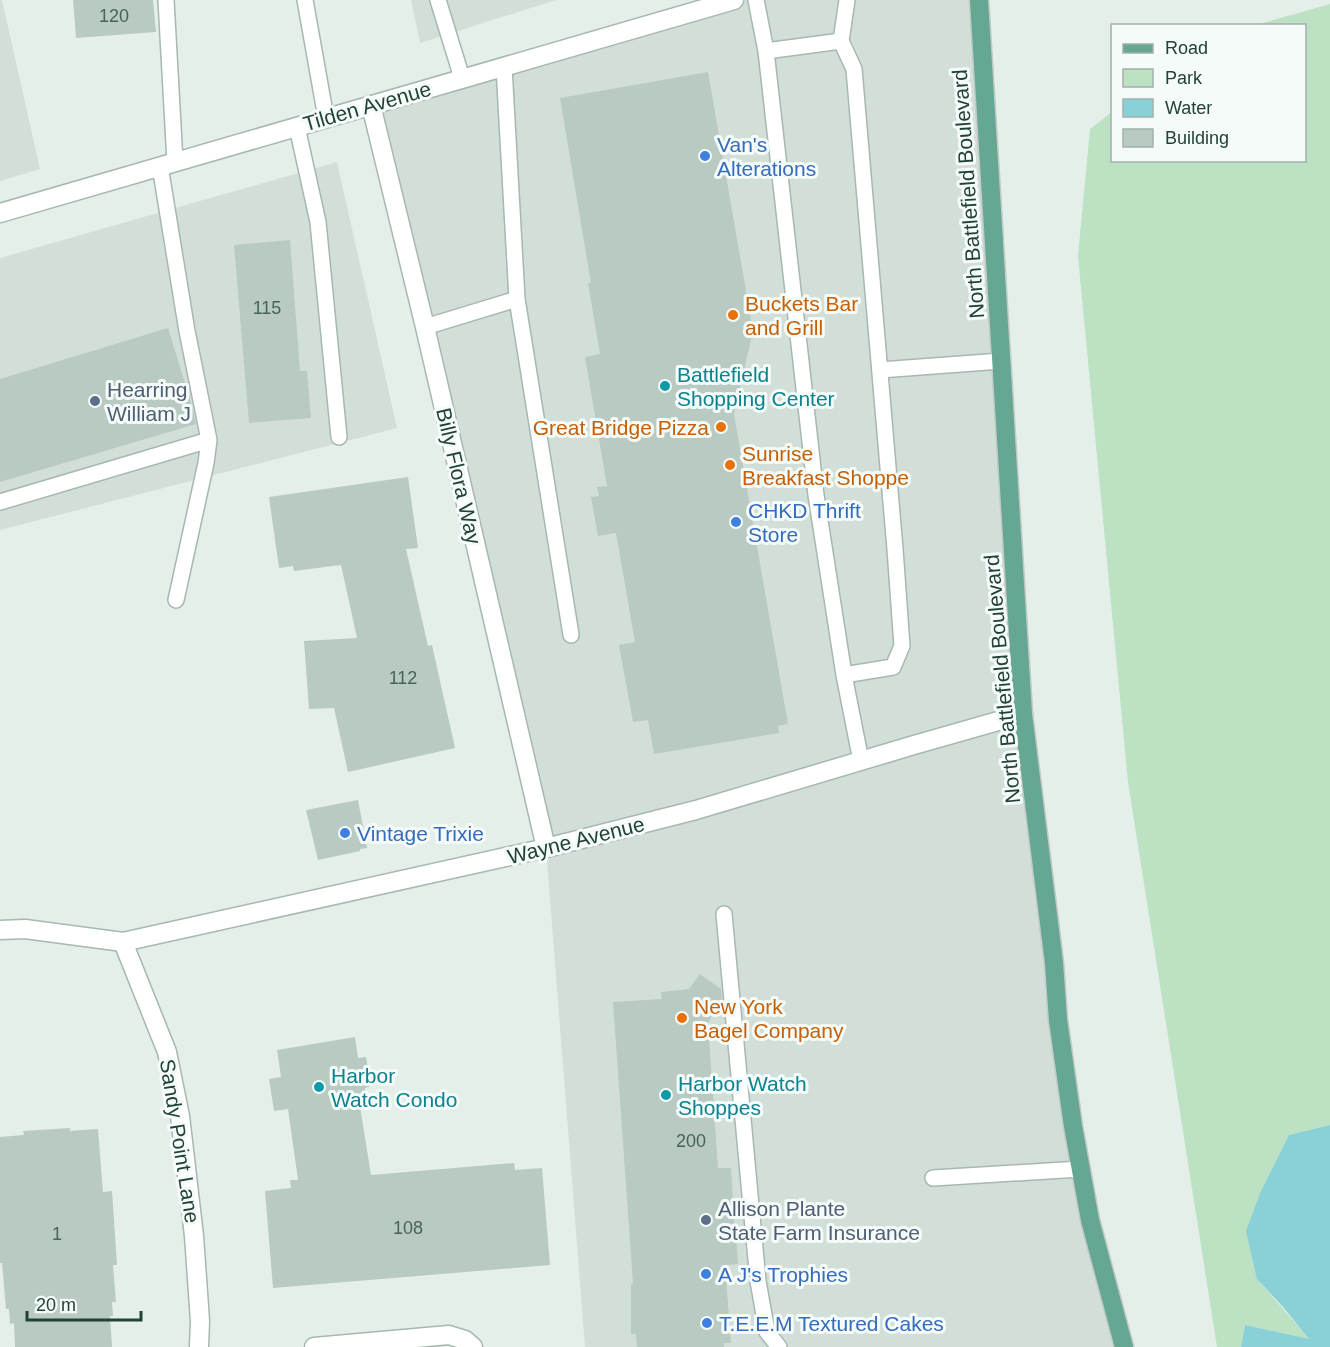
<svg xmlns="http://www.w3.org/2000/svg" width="1330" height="1347" font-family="Arial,sans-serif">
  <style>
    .built { fill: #d2dfd8 }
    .green { fill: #bce1c3 }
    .water { fill: #89d0d7 }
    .building { fill: #b9cac2 }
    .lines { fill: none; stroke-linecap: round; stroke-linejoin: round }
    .lane-casing { stroke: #a6b8b0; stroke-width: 18 }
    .street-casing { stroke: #a6b8b0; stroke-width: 21 }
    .primary-casing { stroke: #c1cac7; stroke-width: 21 }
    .lane { stroke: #fff; stroke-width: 15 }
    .street { stroke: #fff; stroke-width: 18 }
    .primary { stroke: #65a792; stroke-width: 18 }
    .shop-dot { fill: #3f7fe0; stroke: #f5fbf8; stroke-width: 2 }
    .food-dot { fill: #e8710a; stroke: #f5fbf8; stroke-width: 2 }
    .culture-dot { fill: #0f9aa8; stroke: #f5fbf8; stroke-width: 2 }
    .service-dot { fill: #5c6f8a; stroke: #f5fbf8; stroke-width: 2 }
    .labels { text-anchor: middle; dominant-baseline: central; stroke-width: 6; stroke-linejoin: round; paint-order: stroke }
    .number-label { font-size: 18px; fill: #48645a }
    .street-label { font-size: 21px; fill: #224237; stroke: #f5fbf8 }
    .shop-label { font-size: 21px; fill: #366cbe; stroke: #f5fbf8; text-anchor: start }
    .food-label { font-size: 21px; fill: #c56008; stroke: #f5fbf8; text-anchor: start }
    .culture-label { font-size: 21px; fill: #0d838f; stroke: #f5fbf8; text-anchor: start }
    .service-label { font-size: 21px; fill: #4e5e75; stroke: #f5fbf8; text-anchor: start }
  </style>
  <rect width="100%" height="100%" fill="#e4efe9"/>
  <path class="built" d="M0,0H2L40,169L0,181Z
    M411,0H556L420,43Z
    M734,0H979L1023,714L1090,1220L1124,1347H585L546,848L371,105Z
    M337,162L397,428L0,530V258Z"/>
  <path class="green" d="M1330,4V1125L1289,1135L1257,1279L1310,1340L1245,1325L1241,1347H1217L1128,782L1078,256L1090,129L1112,112V160H1304V26L1256,25Z"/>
  <path class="water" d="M1330,1125V1347H1241L1245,1325L1309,1339L1283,1307L1257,1279L1246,1231L1261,1191L1289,1135Z"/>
  <path class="building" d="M73,0H153L156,32L76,38Z
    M708,72L753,331L734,414L788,724L778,726L779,733L654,754L648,720L633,722L619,645L635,642L616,533L598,536L591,497L599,496L597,487L607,486L585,357L600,354L588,283H591L560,98Z
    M290,240L300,371H307L311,418L249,423L234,245Z
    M168,328L193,409L196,424L0,482V379Z
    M408,477L418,548L406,549L428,646L432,645L455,748L348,772L334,708L309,709L304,641L357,638L341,565L294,571L293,566L279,568L269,497Z
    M358,800L367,848L360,849V851L318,860L306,810Z
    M700,974L721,989L722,998L708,1023L718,1168H731L735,1233H736L738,1264L725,1265L731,1343H724V1347H637L636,1334H631V1284H633L613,1002L662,999L661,992L689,989Z
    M355,1037L358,1058L366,1057L371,1086L365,1088L366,1098L359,1100L371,1175L514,1163L515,1170L542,1168L550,1265L273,1288L265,1191L291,1188L290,1180H298L288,1109L274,1111L269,1079L281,1077L277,1050Z
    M70,1128V1131L98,1129L103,1192L112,1191L117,1265H113L116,1302H112L113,1316H110L112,1347H15L14,1323L10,1324L9,1309H6L2,1263H0V1137L24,1135L23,1131Z"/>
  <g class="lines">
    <defs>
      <path id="lane" d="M166,0L175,162
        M305,0L326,118
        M438,0L462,78
        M756,0L766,51L816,495L844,675L861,761
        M841,41L847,0
        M766,51L841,41L854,69L895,549L902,646L893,667L844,675
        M297,127L318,222L339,437
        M160,166L187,331L209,440L206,463L176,600
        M517,299L571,635
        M425,327L517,299L504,67
        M880,370L1001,361
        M0,502L209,440
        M724,914L758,1281L767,1332L779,1347
        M933,1178L1080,1169"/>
      <path id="street" d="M371,105L425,327L546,848
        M0,213L734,0
        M0,930L25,929L123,942L546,848L696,810L914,745L1023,714
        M123,942L167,1052L180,1116L194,1236L200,1321L199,1347
        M314,1347L449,1335L465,1340L473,1347"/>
      <path id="primary" d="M979,0L1023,714L1054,963L1058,1020L1073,1126L1090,1220L1124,1347"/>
    </defs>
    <use href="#lane" class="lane-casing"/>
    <use href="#street" class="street-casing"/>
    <use href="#primary" class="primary-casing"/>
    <use href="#lane" class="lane"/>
    <use href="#street" class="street"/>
    <use href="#primary" class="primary"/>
  </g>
  <g class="shop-dot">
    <circle cx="705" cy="156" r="6"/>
    <circle cx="736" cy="522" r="6"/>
    <circle cx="345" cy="833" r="6"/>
    <circle cx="706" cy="1274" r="6"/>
    <circle cx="707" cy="1323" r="6"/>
  </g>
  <g class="food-dot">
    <circle cx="733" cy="315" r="6"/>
    <circle cx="721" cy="427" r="6"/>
    <circle cx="730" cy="465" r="6"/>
    <circle cx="682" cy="1018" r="6"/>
  </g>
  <g class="culture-dot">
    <circle cx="665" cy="386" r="6"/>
    <circle cx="319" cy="1087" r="6"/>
    <circle cx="666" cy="1095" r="6"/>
  </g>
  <g class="service-dot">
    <circle cx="95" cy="401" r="6"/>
    <circle cx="706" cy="1220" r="6"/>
  </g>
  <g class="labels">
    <g class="number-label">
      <text x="114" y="16">120</text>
      <text x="267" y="308">115</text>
      <text x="403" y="678">112</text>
      <text x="691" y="1141">200</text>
      <text x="408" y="1228">108</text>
      <text x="57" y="1234">1</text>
    </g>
    <g class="street-label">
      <text transform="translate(367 106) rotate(-16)">Tilden Avenue</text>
      <text transform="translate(968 194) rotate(-94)">North Battlefield Boulevard</text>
      <text transform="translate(459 476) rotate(77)">Billy Flora Way</text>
      <text transform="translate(1002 679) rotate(-95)">North Battlefield Boulevard</text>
      <text transform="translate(576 840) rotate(-14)">Wayne Avenue</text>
      <text transform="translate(180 1141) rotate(81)">Sandy Point Lane</text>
    </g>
    <g class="shop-label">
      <text x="717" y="144">Van's<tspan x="717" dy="24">Alterations</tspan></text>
      <text x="748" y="510">CHKD Thrift<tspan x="748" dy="24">Store</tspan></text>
      <text x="357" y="833">Vintage Trixie</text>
      <text x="718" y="1274">A J's Trophies</text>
      <text x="719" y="1323">T.E.E.M Textured Cakes</text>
    </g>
    <g class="food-label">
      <text x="745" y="303">Buckets Bar<tspan x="745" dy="24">and Grill</tspan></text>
      <text x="709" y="427" text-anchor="end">Great Bridge Pizza</text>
      <text x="742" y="453">Sunrise<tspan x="742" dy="24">Breakfast Shoppe</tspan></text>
      <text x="694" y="1006">New York<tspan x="694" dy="24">Bagel Company</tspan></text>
    </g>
    <g class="culture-label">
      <text x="677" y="374">Battlefield<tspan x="677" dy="24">Shopping Center</tspan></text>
      <text x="331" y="1075">Harbor<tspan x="331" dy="24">Watch Condo</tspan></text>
      <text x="678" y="1083">Harbor Watch<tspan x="678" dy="24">Shoppes</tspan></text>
    </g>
    <g class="service-label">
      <text x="107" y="389">Hearring<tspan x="107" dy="24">William J</tspan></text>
      <text x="718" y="1208">Allison Plante<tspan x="718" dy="24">State Farm Insurance</tspan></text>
    </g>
  </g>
  <rect x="1111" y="24" width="195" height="138" fill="#f5fbf8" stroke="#a1b1ab" stroke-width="1.5"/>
  <rect x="1123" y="44" width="30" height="9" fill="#65a792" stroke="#a1b1ab" stroke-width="1.5"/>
  <text x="1165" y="54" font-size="18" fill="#224237">Road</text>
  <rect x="1123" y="69" width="30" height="18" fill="#bce1c3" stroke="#a1b1ab" stroke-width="1.5"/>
  <text x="1165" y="84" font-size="18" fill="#224237">Park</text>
  <rect x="1123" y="99" width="30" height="18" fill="#89d0d7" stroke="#a1b1ab" stroke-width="1.5"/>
  <text x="1165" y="114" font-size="18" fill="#224237">Water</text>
  <rect x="1123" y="129" width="30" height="18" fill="#b9cac2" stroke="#a1b1ab" stroke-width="1.5"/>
  <text x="1165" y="144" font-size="18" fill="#224237">Building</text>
  <path d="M27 1311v9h114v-9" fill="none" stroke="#224237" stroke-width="3"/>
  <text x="36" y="1311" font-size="18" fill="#224237" stroke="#f5fbf8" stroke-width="4.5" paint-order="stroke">20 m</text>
</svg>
